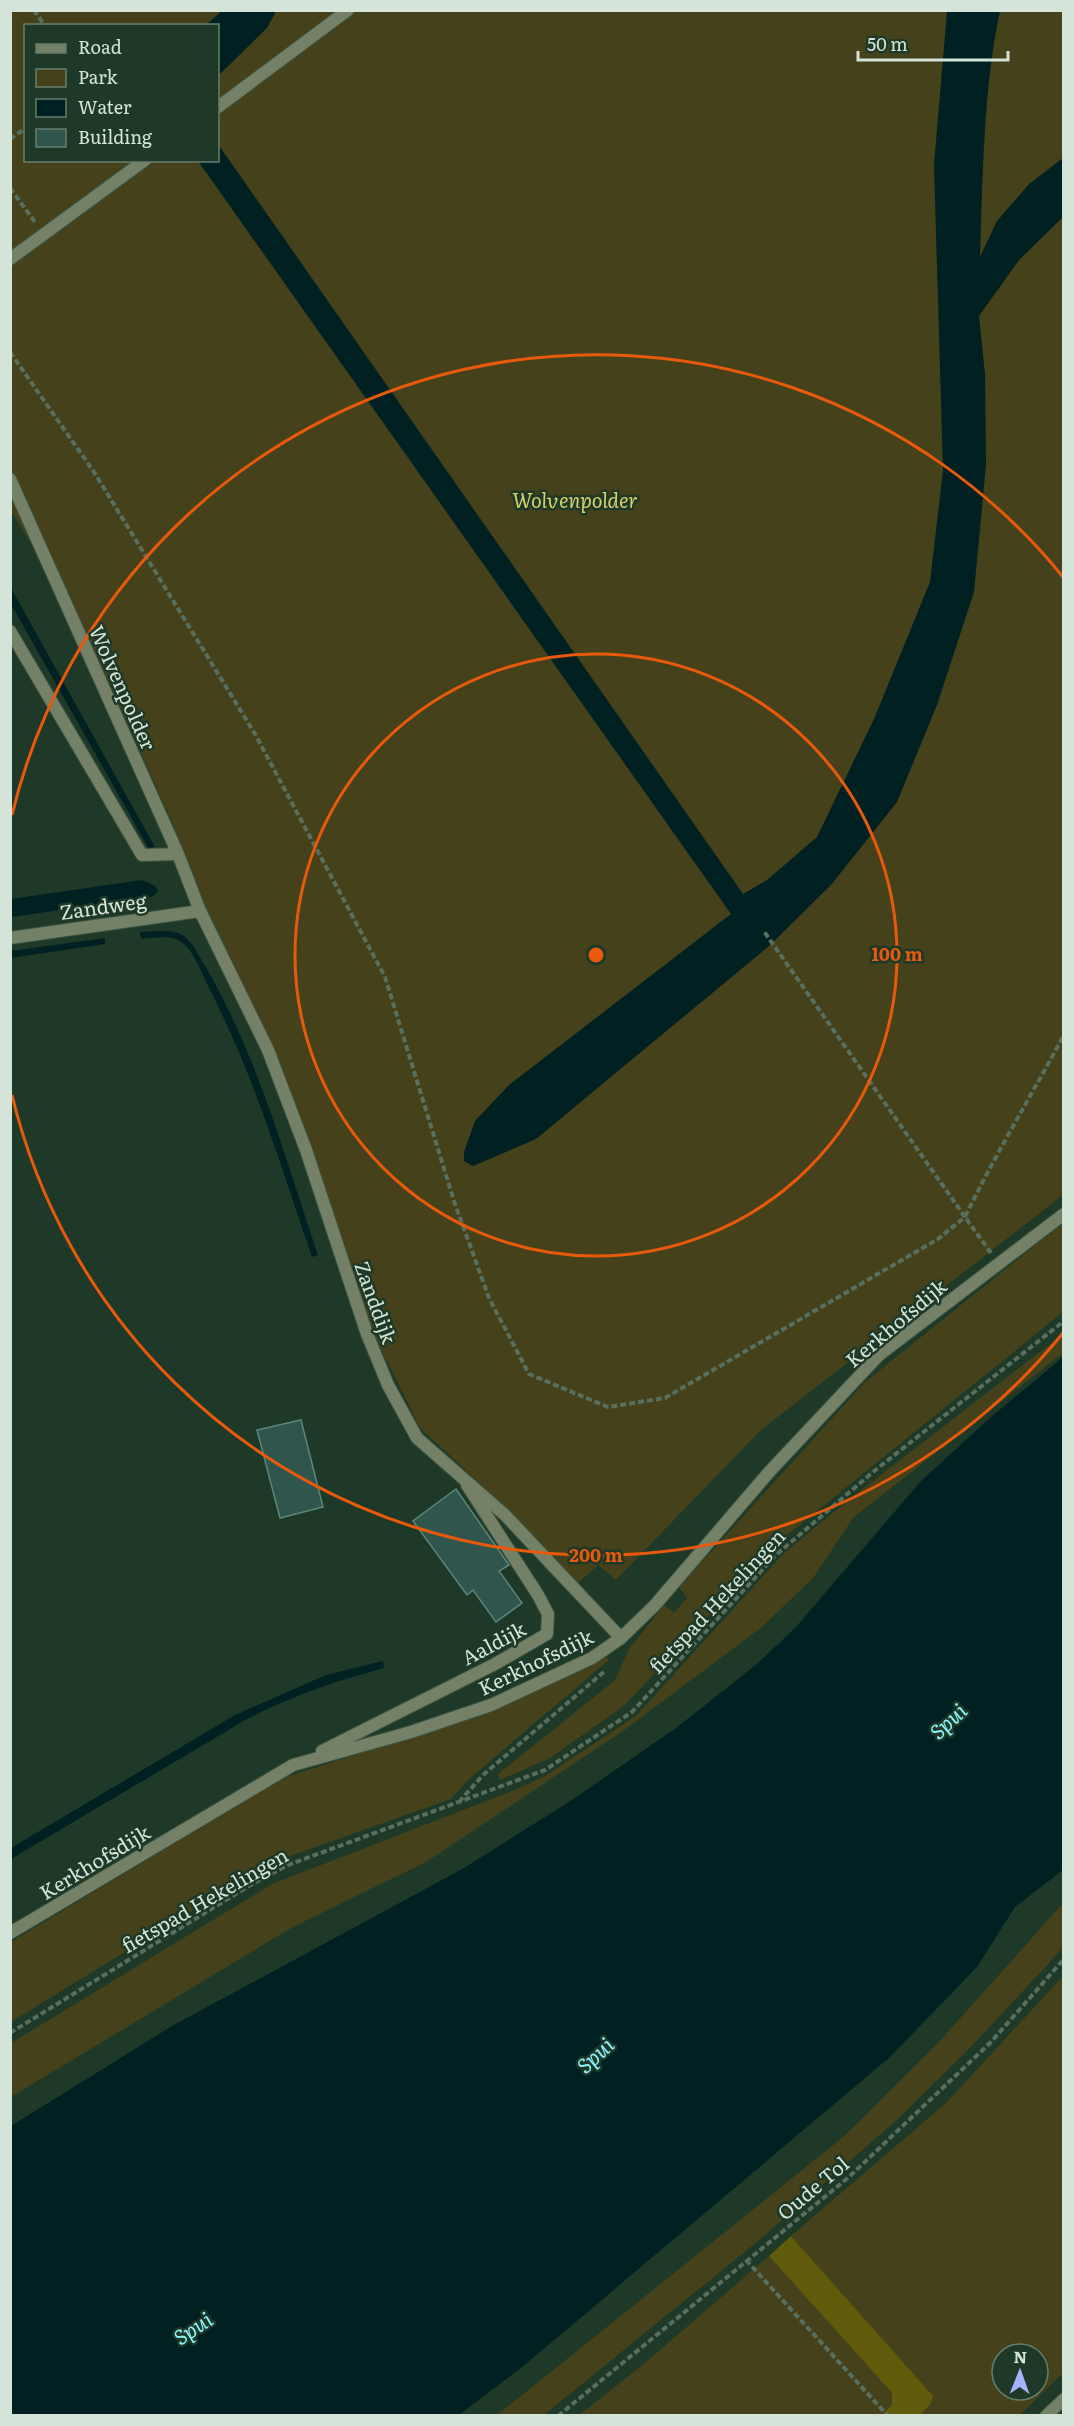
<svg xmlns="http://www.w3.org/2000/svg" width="1074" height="2426" font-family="Literata,serif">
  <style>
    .green { fill: #44411b; fill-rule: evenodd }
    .forest { fill: #615b0c }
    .water { fill: #002022 }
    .building { fill: #2f554d; stroke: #5d857b; stroke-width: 1.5 }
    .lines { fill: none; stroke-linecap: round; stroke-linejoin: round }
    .service-casing { stroke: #3b5443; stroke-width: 14 }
    .minor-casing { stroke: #3b5443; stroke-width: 14 }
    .path { stroke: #586f5f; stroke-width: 4; stroke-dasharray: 6 3; stroke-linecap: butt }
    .service { stroke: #748167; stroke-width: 12 }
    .minor { stroke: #748167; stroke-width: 12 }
    .ring { fill: none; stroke: #e8590c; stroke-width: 3 }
    .labels { text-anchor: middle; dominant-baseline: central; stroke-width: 5; stroke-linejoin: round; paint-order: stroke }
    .park-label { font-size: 20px; font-style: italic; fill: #d7cf6a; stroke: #1e3927 }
    .street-label { font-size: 20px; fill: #d4e4d8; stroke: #1e3927 }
    .water-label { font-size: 21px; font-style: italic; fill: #8af3fb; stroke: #1e3927 }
    .centre { fill: #e8590c; stroke: #1e3927; stroke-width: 3 }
    .ring-label { font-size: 18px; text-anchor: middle; font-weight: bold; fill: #e8590c; stroke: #1e3927; stroke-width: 5; stroke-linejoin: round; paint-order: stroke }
  </style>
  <rect width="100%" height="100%" fill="#1e3927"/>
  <path class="green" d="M11,11H1063V1195L761,1430L616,1580L598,1565L578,1583L474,1478L420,1428L371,1329L293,1100L260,1019L205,909L172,822L90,641L11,511ZM26,26H218V160H26Z
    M1063,1223V1312L775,1545L625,1705L550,1758L500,1780L498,1774L615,1680L629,1649L664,1605L674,1613L687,1598L679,1587L865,1382Z
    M1063,1334V1353L853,1518L813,1578L762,1627L623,1731L426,1862L293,1927L11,2097V2043L272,1884L512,1791L545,1776L636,1716L785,1552L851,1498Z
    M606,1656L609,1660L469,1779L451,1799L268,1864L11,2022V1942L282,1778L470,1719L518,1700Z
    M1063,1903V1948L970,2048L898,2119L758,2241L544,2415H497L842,2138L938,2043Z
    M1063,1976V2373L1020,2415H920L930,2405L932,2396L791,2236L947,2102ZM1002,2354H1038V2390H1002Z
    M769,2256L892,2393V2405L881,2415L578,2416L640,2367Z"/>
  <path class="forest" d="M791,2236L933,2396L930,2405L920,2415H881L892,2405V2393L769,2256Z"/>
  <path class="water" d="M223,10L276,11L267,28L218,76V26L206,25Z
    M947,11H1000C983,90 983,176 980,257L997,221L1029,184L1063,158L1064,216L1019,260L979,316L985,374L986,465L974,592L937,705L897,802L831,885L769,946L536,1139L473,1166L464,1161V1152L475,1121L509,1085L731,914L198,161L218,160L220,147L743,894L767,880L817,837L874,719L930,582L943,470L934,165Z
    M11,588L155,847L149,849L11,604Z
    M142,880L155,886L158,891L152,897L11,917V899Z
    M140,932C154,932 172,928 184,936C194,943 199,957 205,966C257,1054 285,1158 318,1255L312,1257C281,1166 253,1073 209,988C202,975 196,955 184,944C173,934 155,938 141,939Z
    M105,938V944L11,958V951Z
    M1063,1357V1870L1015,1907L977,1967L890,2057L521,2368L459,2415H11V2126L172,2026L464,1868L569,1802L676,1728L757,1664L796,1627L921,1481L991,1417Z
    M383,1661L384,1668C336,1681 291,1696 247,1719L11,1859V1848L235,1715L326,1675Z"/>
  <path class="building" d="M301,1420L323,1507L280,1518L257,1430Z
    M456,1489L509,1565L499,1571L522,1603L496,1622L473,1590L467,1595L413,1521Z"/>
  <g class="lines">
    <defs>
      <path id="service" d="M218,107L348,10
        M10,259L145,160
        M10,479L178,854L200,911
        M10,631L142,855L178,854"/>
      <path id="minor" d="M10,938L200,911L268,1050L306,1150L367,1334L388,1385L417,1438L505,1515L621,1638
        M322,1751L495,1664L547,1634L548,1614L538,1595L467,1485
        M10,1933L293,1765L411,1732L491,1705L592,1658L621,1638L655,1605L770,1471L879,1355L1064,1214
        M1046,2416L1064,2399"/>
    </defs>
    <use href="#service" class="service-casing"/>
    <use href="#minor" class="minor-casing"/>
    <path class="path" d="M34,10L45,26
      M10,139L26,128
      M10,188L35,222
      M10,352L94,472L255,734L385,977L454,1201L489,1298L529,1374L608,1407L665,1398L938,1239L965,1217L763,930
      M991,1253L965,1217C995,1155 1031,1096 1064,1035
      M459,1802L483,1775L605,1671
      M10,2033L252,1884L288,1865L545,1770L632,1712L776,1555L873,1472L1064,1321
      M746,2260L888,2416
      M558,2416L849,2177L991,2042L1064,1959"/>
    <use href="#service" class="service"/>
    <use href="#minor" class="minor"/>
  </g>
  <g class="ring">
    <circle cx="596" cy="955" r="301"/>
    <path d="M1063 1333A601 601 0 0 1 12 1095M12 815A601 601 0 0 1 1063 577"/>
  </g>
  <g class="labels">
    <g class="park-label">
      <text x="575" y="499">Wolvenpolder</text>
    </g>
    <g class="street-label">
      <text transform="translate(124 687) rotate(66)">Wolvenpolder</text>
      <text transform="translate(103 905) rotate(-8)">Zandweg</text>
      <text transform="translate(377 1302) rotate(70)">Zanddijk</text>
      <text transform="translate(895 1322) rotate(-40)">Kerkhofsdijk</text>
      <text transform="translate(716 1600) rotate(-47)">fietspad Hekelingen</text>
      <text transform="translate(493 1642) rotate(-28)">Aaldijk</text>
      <text transform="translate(535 1661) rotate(-26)">Kerkhofsdijk</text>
      <text transform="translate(94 1861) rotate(-31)">Kerkhofsdijk</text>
      <text transform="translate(204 1899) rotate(-30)">fietspad Hekelingen</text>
      <text transform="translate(812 2187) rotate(-40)">Oude Tol</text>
    </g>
    <g class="water-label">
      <text transform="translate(947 1720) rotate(-43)">Spui</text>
      <text transform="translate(594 2054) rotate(-43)">Spui</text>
      <text transform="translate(192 2327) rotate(-34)">Spui</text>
    </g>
  </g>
  <circle cx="596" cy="955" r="9" class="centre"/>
  <g class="ring-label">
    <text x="897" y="961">100 m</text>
    <text x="596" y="1562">200 m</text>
  </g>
  <rect width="1074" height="2426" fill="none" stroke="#d4e4d8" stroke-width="24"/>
  <rect x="24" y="24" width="195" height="138" fill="#1e3927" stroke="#677d6e" stroke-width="1.5"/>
  <rect x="36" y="44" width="30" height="9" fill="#748167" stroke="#677d6e" stroke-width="1.5"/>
  <text x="78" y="54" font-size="18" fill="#d4e4d8">Road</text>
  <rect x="36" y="69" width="30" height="18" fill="#44411b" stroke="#677d6e" stroke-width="1.5"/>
  <text x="78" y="84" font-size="18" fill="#d4e4d8">Park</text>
  <rect x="36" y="99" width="30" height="18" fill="#002022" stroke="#677d6e" stroke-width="1.5"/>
  <text x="78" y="114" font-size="18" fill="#d4e4d8">Water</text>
  <rect x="36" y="129" width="30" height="18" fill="#2f554d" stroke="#677d6e" stroke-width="1.5"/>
  <text x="78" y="144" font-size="18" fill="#d4e4d8">Building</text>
  <g transform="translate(1020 2372) rotate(1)"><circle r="28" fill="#1e3927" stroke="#677d6e" stroke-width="1.5"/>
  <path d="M0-4.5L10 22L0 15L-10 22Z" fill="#a4b2fc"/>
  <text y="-9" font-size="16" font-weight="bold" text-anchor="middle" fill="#d4e4d8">N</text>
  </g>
  <path d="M858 51v9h150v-9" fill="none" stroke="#d4e4d8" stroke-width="3"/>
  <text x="867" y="51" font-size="18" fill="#d4e4d8" stroke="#1e3927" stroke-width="4.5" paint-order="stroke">50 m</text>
</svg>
